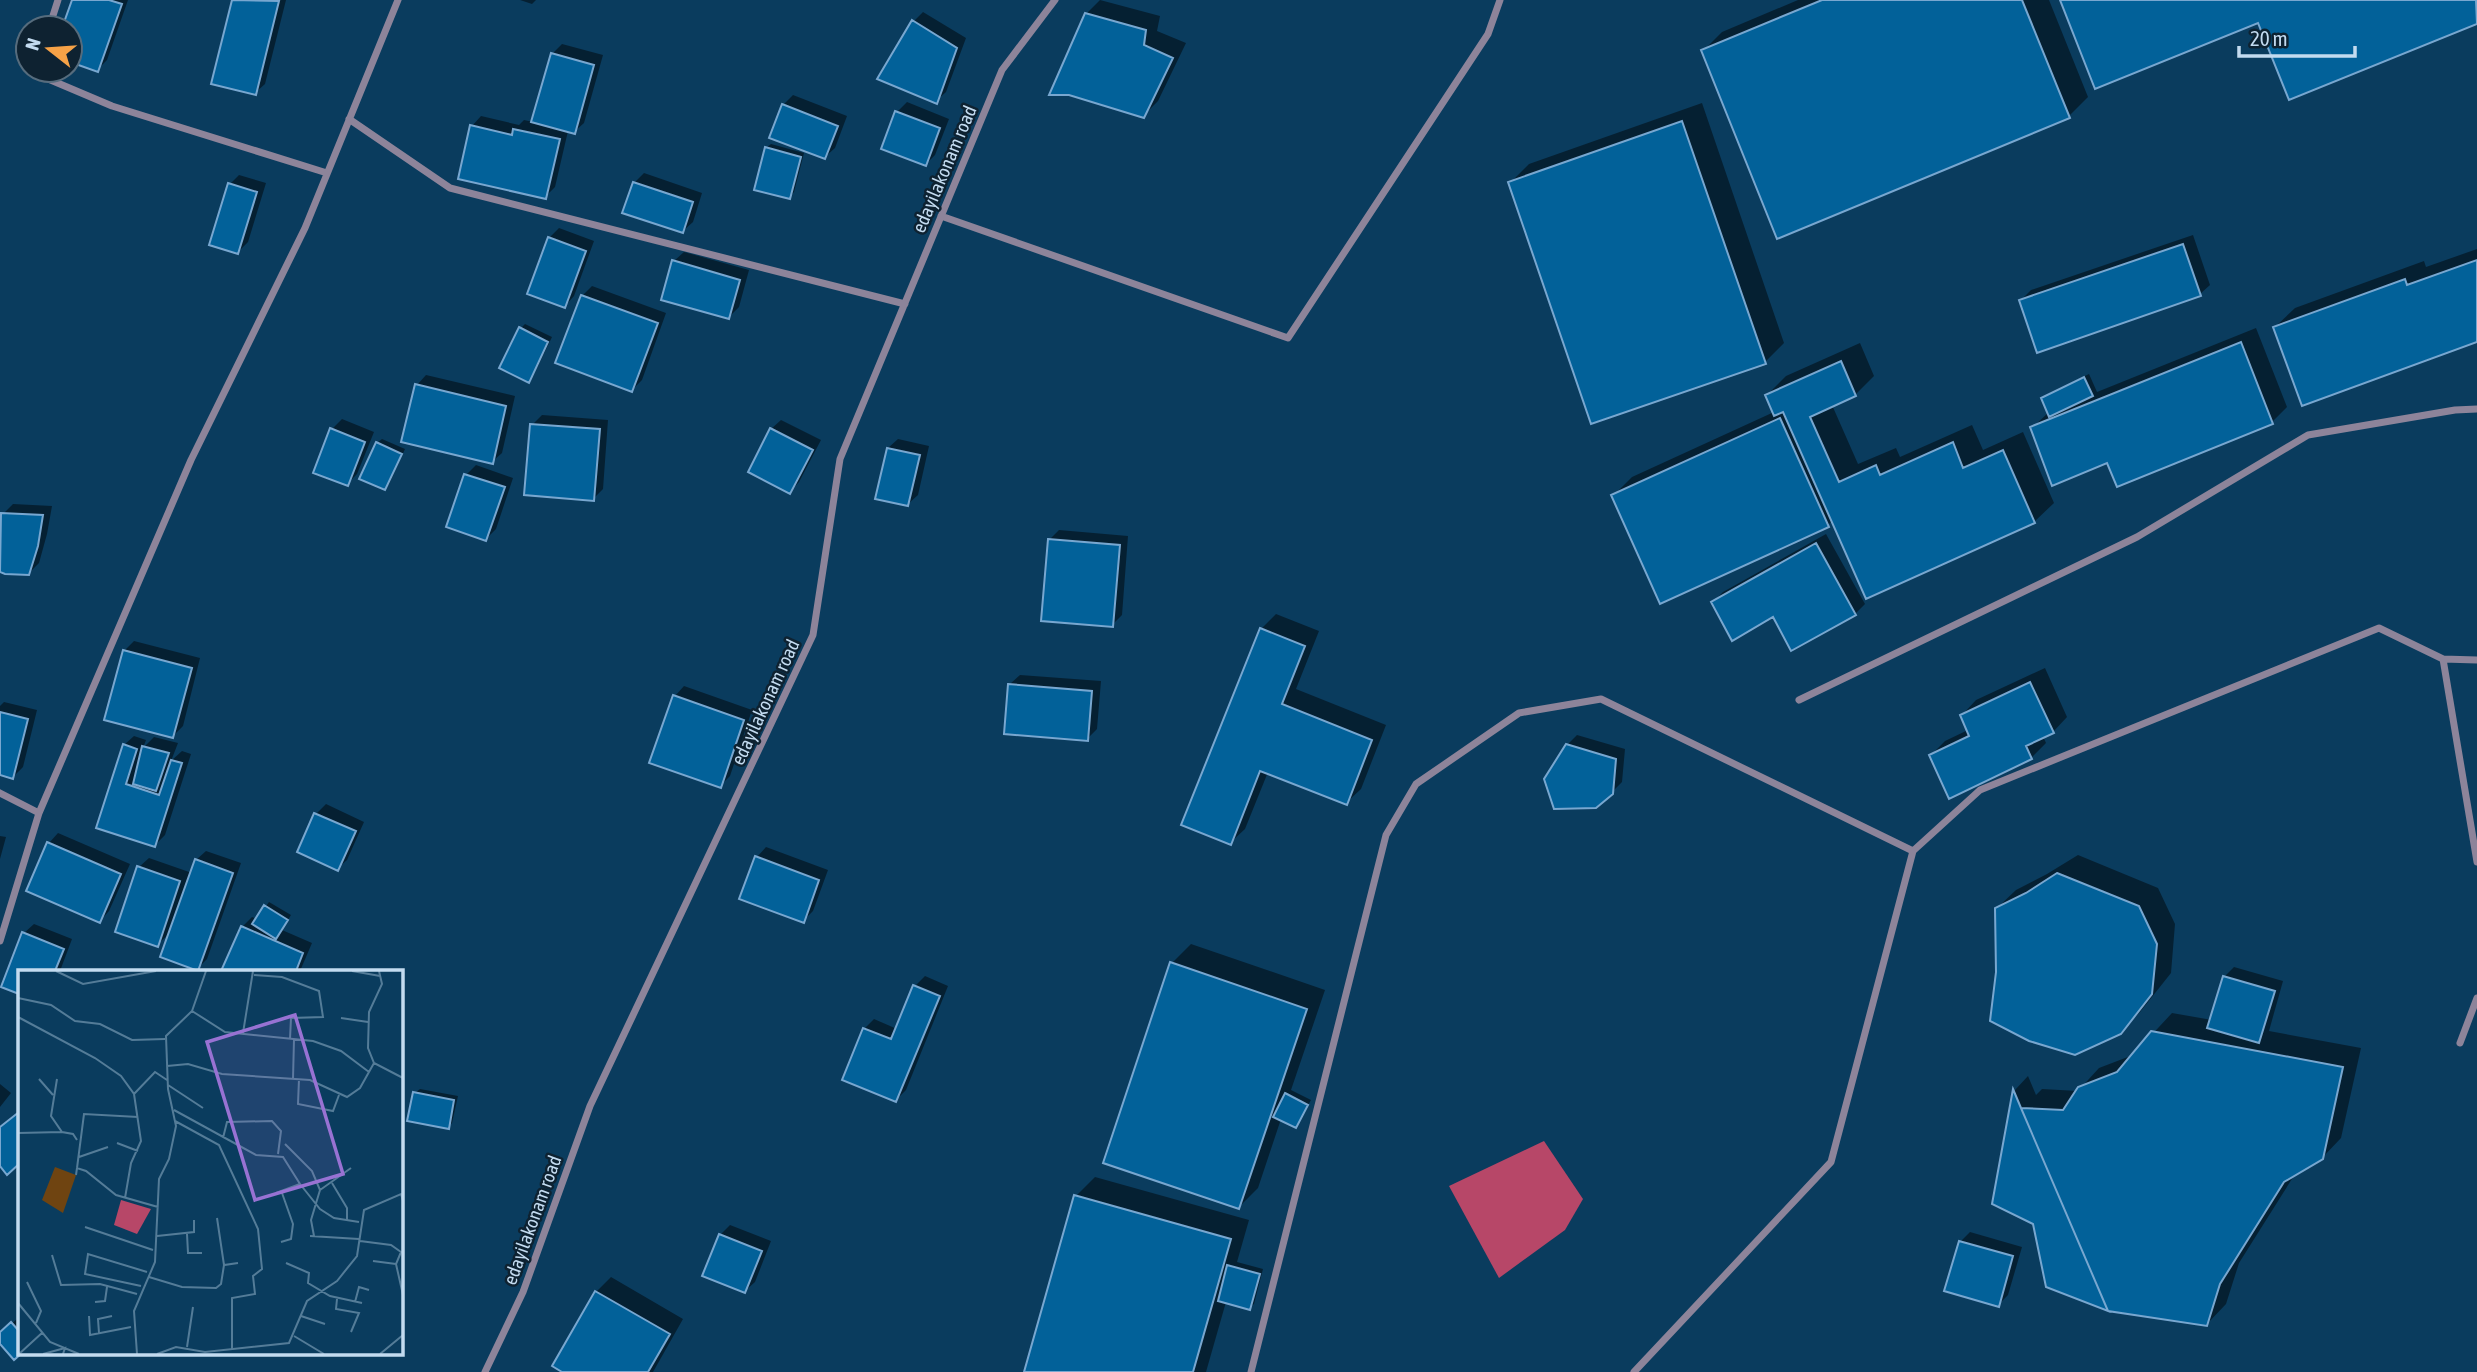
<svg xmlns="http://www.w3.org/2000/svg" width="2477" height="1372" font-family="'Asap Condensed',sans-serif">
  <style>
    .water { fill: #b74768 }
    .shadow { fill: #0007 }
    .building { fill: #026199; stroke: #78a7d0; stroke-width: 2 }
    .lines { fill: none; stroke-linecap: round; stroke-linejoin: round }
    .minor { stroke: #8d849a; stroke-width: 7 }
    .labels { text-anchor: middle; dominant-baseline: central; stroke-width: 5; stroke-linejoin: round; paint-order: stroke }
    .street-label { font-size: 19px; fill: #c3dbf0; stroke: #0e2231 }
    .inset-road { fill: none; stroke: #547c98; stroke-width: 2 }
    .view { fill: #9872d3; fill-opacity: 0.15; stroke: #9872d3; stroke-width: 3.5 }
    .inset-edge { fill: none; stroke: #c3dbf0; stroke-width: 3.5 }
  </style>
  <rect width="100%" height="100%" fill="#0a3c5e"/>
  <path class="water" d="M1544,1141L1583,1199L1565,1230L1499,1278L1449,1186Z"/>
  <path class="shadow" d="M74,0H128L107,60L97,70L70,60V28H64Z
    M233,0H286L265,84L255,93L213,83Z
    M520,0H536L532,4Z
    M1100,0L1160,16L1157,31L1186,43L1158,101L1143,116L1086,14Z
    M1798,0H2049L2088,97L2069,116L1703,51L1722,32Z
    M923,12L966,38L946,92L936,101L914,21Z
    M562,44L603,55L584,123L574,132L568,131L555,187L545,197L472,126L481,116L519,125L524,120L533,122L552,54Z
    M793,95L847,116L835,148L825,157L783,105Z
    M907,102L949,119L935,155L926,164L883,148L897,112Z
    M1702,103L1784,343L1765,362L1510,183L1529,164Z
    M771,144L804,153L794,192L790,197L766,148Z
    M644,173L702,193L693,222L683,231L634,183Z
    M239,175L266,183L248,242L238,252L230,184Z
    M559,228L594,241L574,296L565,306L549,238Z
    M2193,235L2210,285L2200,294L2021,300L2031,290Z
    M2477,249V340L2275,327L2295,308L2424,261L2426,267Z
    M684,252L749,270L739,307L729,317L674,261Z
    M592,286L666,313L642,380L632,390L582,296Z
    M525,324L552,337L533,376L528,381L521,328Z
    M2256,328L2287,407L2272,422L2108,461L2032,428L2049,412L2043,399L2048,394L2089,374L2097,392Z
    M1860,343L1874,376L1855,395L1832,405L1858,464L1896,448L1900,457L1972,425L1983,450L2023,432L2054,503L2034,522L1833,520L1828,525L1613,496L1632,477L1774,412L1767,395L1786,376Z
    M426,375L515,396L502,453L492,462L417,385Z
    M542,415L608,420L603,489L593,499L532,425Z
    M342,419L374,432L357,474L347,484L332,429Z
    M781,420L821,440L799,482L790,492L771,429Z
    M382,439L405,449L389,484L385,488L377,443Z
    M898,439L929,446L918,495L908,504L888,448Z
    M476,465L513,478L496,529L486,539L448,526L466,475Z
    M13,504L52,506L47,534L39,563L29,573H5L0,570V522L3,514Z
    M1059,530L1128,536L1122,615L1112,625L1049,540Z
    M1826,534L1865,604L1855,614L1774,615L1713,602L1723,592Z
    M1276,614L1319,631L1296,689L1386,725L1361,789L1346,803L1268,772L1245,829L1230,843L1261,629Z
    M134,641L200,658L183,726L173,736L124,651Z
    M2045,668L2067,717L2053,732L2043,736L2046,743L2031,758L1931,755L1945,741L1968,730L1962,715L1976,700Z
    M1020,675L1101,681L1097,729L1087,739L1010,684Z
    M684,686L752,710L730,776L720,786L675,696Z
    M4,702L37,710L23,767L13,777L0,774V706Z
    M1577,735L1625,749L1622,782L1612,792L1567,745Z
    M134,736L146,740L143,748L154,737L178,743L171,761L182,751L191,754L165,835L155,845L98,827L124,745Z
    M326,804L364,822L347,860L337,869L316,814Z
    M58,833L130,864L109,911L100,921L49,843Z
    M0,836L6,837L0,859Z
    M766,847L828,870L813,911L803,921L757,857Z
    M206,851L241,863L207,959L197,969L171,932L157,945L139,867L149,858L192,873L196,860Z
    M2078,855L2158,888L2175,924L2171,973L2140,1012L2120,1032L1996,909L2016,890L2047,874Z
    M269,902L291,915L282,930L312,943L300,971H223L242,927L252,917L257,919Z
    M34,924L72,939L60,971H19V992L3,986L24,933Z
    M1191,944L1325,990L1291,1090L1311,1100L1296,1126L1281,1119L1258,1188L1239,1207L1172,963Z
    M2234,967L2283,981L2269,1031L2361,1048L2341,1138L2322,1158L2295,1174L2239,1263L2226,1304L2207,1324L2035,1223L1994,1203L2015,1090L2028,1076L2036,1095L2042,1089L2078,1091L2099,1068L2133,1055L2172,1013L2212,1020L2224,977Z
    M925,976L948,986L906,1090L896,1100L864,1029L874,1019L897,1029L915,986Z
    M0,1084L11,1093L0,1107Z
    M420,1089L458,1096L452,1123L448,1127L415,1093Z
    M1095,1177L1249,1220L1237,1262L1263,1269L1254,1304L1249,1308L1226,1302L1206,1372H1026L1076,1196Z
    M730,1225L771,1241L755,1282L745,1291L720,1235Z
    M1970,1232L2022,1247L2008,1295L1998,1305L1960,1242Z
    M611,1277L683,1319L653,1372H565L596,1292Z
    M17,1319L19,1322L20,1353L15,1357L0,1341V1334Z"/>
  <path class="building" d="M72,0H109L122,4L98,72L70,62V28H62Z
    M232,0L279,1L256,95L211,84Z
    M1822,0H2022L2070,118L1777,239L1701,50Z
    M2060,0H2476L2477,24L2289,100L2258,23L2095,89Z
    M1085,13L1146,30L1144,45L1173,58L1144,118L1069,95H1049Z
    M912,20L957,48L937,104L877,79Z
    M551,53L594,65L575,134L531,122Z
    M782,104L838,126L825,159L769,138Z
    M895,111L940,128L926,166L881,149Z
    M1682,121L1766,364L1591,424L1508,182Z
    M470,125L512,135L513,129L560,139L546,199L458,179Z
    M765,147L801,157L790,199L754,190Z
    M633,182L693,202L683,233L622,213Z
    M228,183L257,192L238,254L209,245Z
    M548,237L586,251L565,308L527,294Z
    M2183,244L2201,296L2037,353L2019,300Z
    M672,260L740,280L729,319L661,300Z
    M2477,260V342L2302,406L2273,327L2405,279L2407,285Z
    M581,295L658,323L632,392L555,363Z
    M519,327L548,342L529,383L499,368Z
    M2241,342L2273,424L2117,487L2107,463L2052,486L2030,427Z
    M1841,361L1856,396L1810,417L1839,482L1876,465L1880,475L1953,442L1963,468L2003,450L2035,523L1866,599L1783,412L1774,416L1765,395Z
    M2084,377L2093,396L2049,417L2041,398Z
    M415,384L506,406L493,464L401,442Z
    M1780,418L1829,527L1660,604L1611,495Z
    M530,424L600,429L594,501L524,495Z
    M330,428L365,442L348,486L313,473Z
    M770,428L813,450L790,494L748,472Z
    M376,442L402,454L385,490L359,479Z
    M887,448L920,455L908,506L875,499Z
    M464,474L505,487L486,541L446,527Z
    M1,513L43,515L38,546L29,575L5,574L0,572Z
    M1048,539L1120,545L1113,627L1041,621Z
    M1816,543L1856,615L1791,651L1773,617L1732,641L1711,602Z
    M1260,628L1305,646L1282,704L1372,740L1347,805L1260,771L1231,845L1181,825Z
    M123,650L192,668L173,738L104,720Z
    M2030,682L2054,733L2026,746L2032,759L1949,799L1929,755L1969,736L1960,715Z
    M1008,684L1092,691L1088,741L1004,734Z
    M673,695L744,720L721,788L649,763Z
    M0,712L28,719L13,779L0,775Z
    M123,744L137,749L126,784L159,795L171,760L182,763L155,847L96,828Z
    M1566,744L1616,759L1613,794L1596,808L1554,809L1544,779Z
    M142,746L169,753L156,791L133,784Z
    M314,813L356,831L338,871L297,852Z
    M47,842L121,874L100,923L26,891Z
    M755,856L819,880L804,923L739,899Z
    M195,859L233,873L198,971L160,957Z
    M137,866L180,881L158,947L115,932Z
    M2057,873L2139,906L2157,944L2152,994L2121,1034L2075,1055L2029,1041L1990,1021L1996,972L1995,908L2026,893Z
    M264,905L288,920L276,939L252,924Z
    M241,926L303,953L296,971H221Z
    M22,932L64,949L55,971H19V994L1,987Z
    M1170,962L1307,1009L1239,1209L1103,1163Z
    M2223,976L2275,991L2259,1043L2207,1028Z
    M913,985L940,996L896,1102L842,1080L863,1028L891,1039Z
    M2151,1031L2343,1067L2323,1159L2284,1182L2220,1284L2207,1326L2108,1311L2021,1108L2063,1110L2078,1087L2117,1072Z
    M2013,1089L2021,1108L2108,1311L2046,1287L2033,1224L1992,1204Z
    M413,1092L454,1100L449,1129L407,1121Z
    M1285,1093L1308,1105L1296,1128L1273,1117Z
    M19,1112V1164L7,1175L0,1166V1127Z
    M1074,1195L1231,1239L1193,1372H1024Z
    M719,1234L762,1251L745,1293L702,1276Z
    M1959,1241L2013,1256L1999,1307L1944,1291Z
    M1227,1265L1260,1274L1250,1310L1218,1301Z
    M595,1291L670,1334L648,1372H562L552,1366Z
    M11,1322L19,1331V1353H22L14,1360L0,1344V1332Z"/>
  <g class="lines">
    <path class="minor" d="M49,28L58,0
      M35,70L34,73L112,106L327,173
      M349,119L450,188L905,304
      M941,216L1288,338L1488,34L1500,0
      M2443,659L2477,660
      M1799,700L2137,537L2308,435L2455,410L2477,409
      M0,793L39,813
      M0,941L39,813L191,460L305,228L398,0
      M2460,1043L2477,998
      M485,1372L523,1292L590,1106L813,635L840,459L1002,70L1055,0
      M1251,1372L1386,835L1416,784L1519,713L1601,699L1913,851
      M1634,1372L1831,1162L1913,851L1980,790L2379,628L2443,659L2477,862"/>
  </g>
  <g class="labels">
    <g class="street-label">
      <text transform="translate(944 169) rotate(-67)">edayilakonam road</text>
      <text transform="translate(765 702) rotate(-65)">edayilakonam road</text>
      <text transform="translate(532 1220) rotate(-70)">edayilakonam road</text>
    </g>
  </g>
  <g transform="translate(18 970)">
    <rect width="385" height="385" fill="#0a3c5e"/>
    <path d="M37,197L58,205L45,243L24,230Z" fill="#6f4411"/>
    <path d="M103,230L133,239L119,264L96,255Z" fill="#b74768"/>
    <path class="inset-road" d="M38,1L65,14L138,1M334,1L362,6M361,1L364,14L351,42L350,78L356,93L385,108M236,5L264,7L301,21L305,47L273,48L272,69M0,28L33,35L57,51L82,54L114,70L147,69M174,41L207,62L295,71L323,81L351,102M0,47L77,88L103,106L116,124L123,171L113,193L107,228M323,48L350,52M225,63L235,1M149,96L170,94L204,104L292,110L329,127L342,118L356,93M21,109L35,125M39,109L33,146L44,162L55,164L59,170M275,109L276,69M281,109L280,134L315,141L321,125M150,115L185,138M116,124L137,102L149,110M156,140L238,185L265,187L282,214L258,223M157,151L201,175L240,259L244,299L235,306L237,324L214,328V379M0,163L44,162M205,168L209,152L254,151L263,161L260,184M99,173L120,181M267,174L294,201L302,220M61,187L90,177M59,198L66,144L120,147M58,205L59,198L68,201L98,225L140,237M314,213L329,238V251M282,214L302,239L316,248L341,252M199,248L206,295L220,293M67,257L135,280M169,264L170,283H184M139,266L176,262V250M292,266L341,269M296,266L293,250L302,220L333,198M342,271L373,275L383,282L378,294L385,325M263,272L273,269L275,254L264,223M34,285L43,315L82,314L119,324M355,291L378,294M268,293L291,303L290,313L312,326L344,333M131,307L164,317L198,318L203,314L206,295M9,312L23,341L18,353M123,316L67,304L70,284L129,302M319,329L318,339L341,343L333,362M77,332L87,331L89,317M337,332L341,317L351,320M0,333L32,372L61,384M71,346L72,365L113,357M283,346L307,354M81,363L80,349L94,346M276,366L306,384M169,377L175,337M1,384L25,362M25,384L47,378L45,384M119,384L116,341L137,292L141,209L151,189L158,156L150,119L148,66L174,41L188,1M139,384L158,377L187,382L271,373L289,331L319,311L339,286L346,240L383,224L385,231M362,384L385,365"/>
    <path class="view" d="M277,45L325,204L237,230L189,72Z"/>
    <rect width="385" height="385" class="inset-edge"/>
  </g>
  <g transform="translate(49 49) rotate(287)"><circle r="33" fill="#0e2231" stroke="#566c7d" stroke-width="2"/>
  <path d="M0-5L12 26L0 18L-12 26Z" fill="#f6a247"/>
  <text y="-10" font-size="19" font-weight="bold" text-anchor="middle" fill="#c3dbf0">N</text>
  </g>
  <path d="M2239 46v10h116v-10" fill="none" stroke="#c3dbf0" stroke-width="3.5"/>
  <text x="2250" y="46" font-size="21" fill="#c3dbf0" stroke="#0e2231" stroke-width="5" paint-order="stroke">20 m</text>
</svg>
